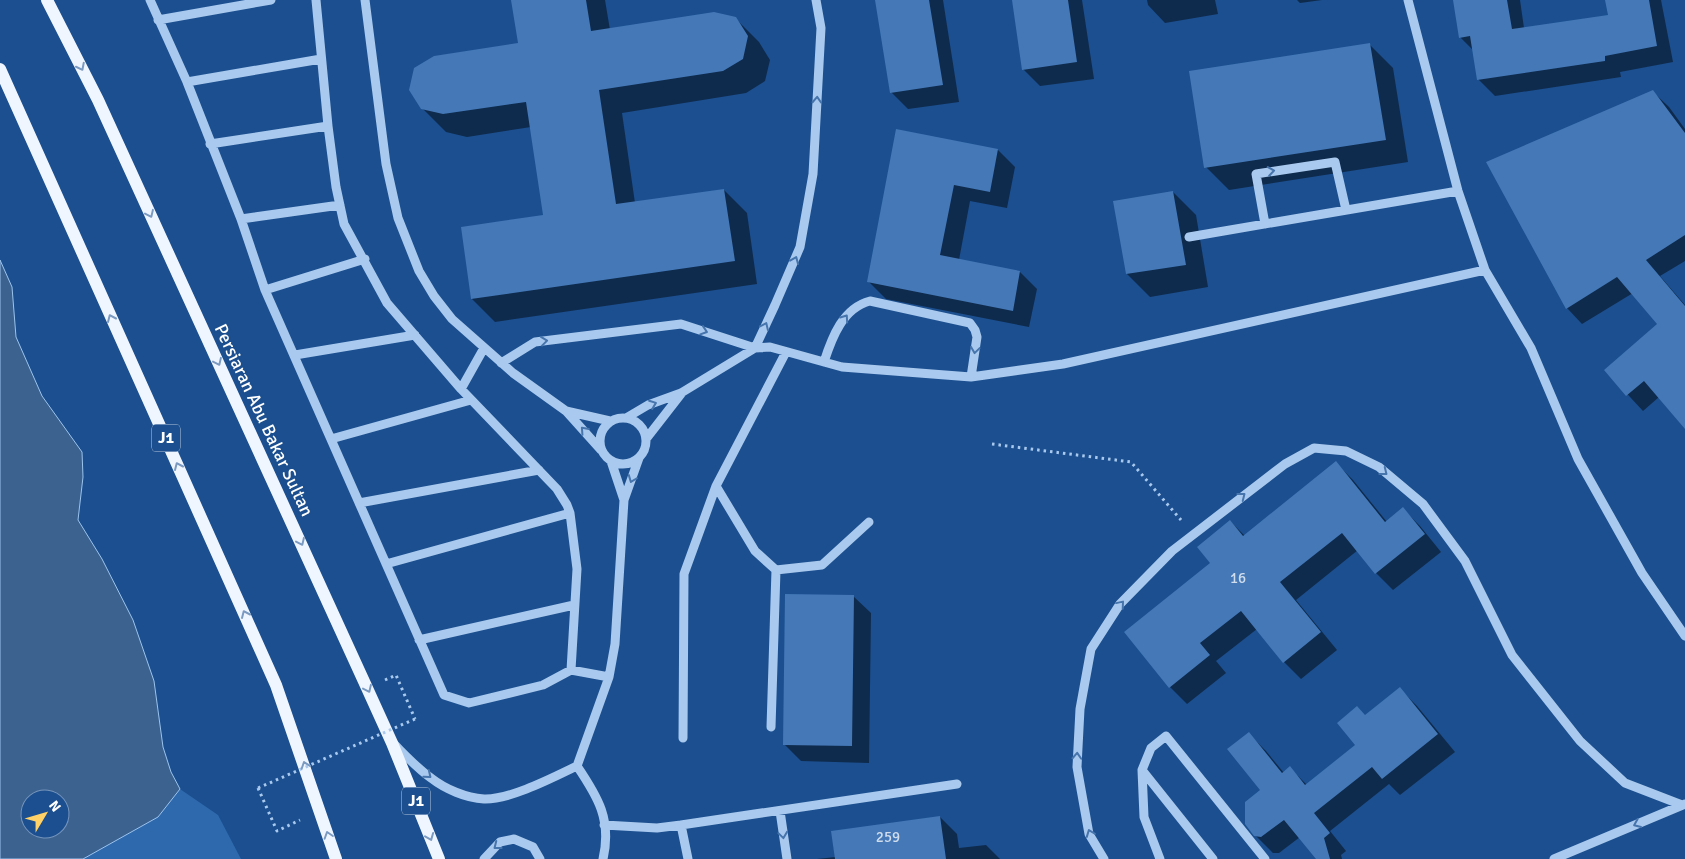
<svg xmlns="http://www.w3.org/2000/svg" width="1685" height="859" font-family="Signika,sans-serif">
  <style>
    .green { fill: #2e69ad }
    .water { fill: #3c6290; stroke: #9cc4f0; fill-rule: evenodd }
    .shadow { fill: #0007 }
    .building { fill: #4478b7 }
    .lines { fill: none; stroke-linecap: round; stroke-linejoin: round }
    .path { stroke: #a9c9ee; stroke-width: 3; stroke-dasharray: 2.5 4; stroke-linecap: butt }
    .minor { stroke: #a9c9ee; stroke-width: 9 }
    .major { stroke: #f0f6ff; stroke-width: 12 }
    .path-bridge { stroke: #a9c9ee; stroke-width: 3; stroke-dasharray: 2.5 4; stroke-linecap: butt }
    .oneway { stroke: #7b9ac1 }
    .oneway2 { stroke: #4674ac }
    .labels { text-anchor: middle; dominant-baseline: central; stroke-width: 4; stroke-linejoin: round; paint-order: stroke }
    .number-label { font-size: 15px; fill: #d0dded }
    .shield { fill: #1b4f8f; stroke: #bbcadd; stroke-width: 1 }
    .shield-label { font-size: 16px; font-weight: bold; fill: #fff }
    .street-label { font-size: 18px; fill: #fff; stroke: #1b4f8f }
  </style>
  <rect width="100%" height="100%" fill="#1b4f8f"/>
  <path class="green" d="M180,789L218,815L241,859H82L158,817Z"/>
  <path class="water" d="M0,260L12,287L16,337L42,396L82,452L83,477L78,520L102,559L133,620L154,681L163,747L171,772L180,789L158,817L83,859H0ZM30,799H60V829H30Z"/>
  <path class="shadow" d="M512,0H605L610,30L735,18L759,42L770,60L765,81L746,93L622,113L635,203L724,190L747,213L757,284L495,322L472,299L545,216L531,127L467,137L446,132L422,108L519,44Z
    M876,0H943L959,102L908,109L891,92Z
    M1013,0H1082L1094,79L1040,86L1023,69Z
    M1147,0H1215L1218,14L1165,23L1148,5Z
    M1297,0H1322L1300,3Z
    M1454,0H1520L1524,28L1609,16L1607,0H1661L1673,62L1620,72L1621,77L1495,96L1479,80L1474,51L1460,37Z
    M1370,45L1393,68L1408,162L1229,190L1206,167Z
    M1652,91L1669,107L1685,129V261L1660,276L1685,305V427L1659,397L1643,411L1605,370L1659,324L1633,293L1582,324L1567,308Z
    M897,131L998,150L1015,167L1007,208L970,201L959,260L1020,272L1037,289L1029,327L886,299L869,282Z
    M1173,192L1196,215L1208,287L1150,297L1127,274Z
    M1336,463L1353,480L1387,522L1403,509L1420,526L1441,552L1393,590L1376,573L1358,550L1296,600L1337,650L1301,679L1284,662L1257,629L1216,661L1226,673L1187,704L1170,687L1212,563L1230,521L1245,536Z
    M853,596L871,613L869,763L801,761L784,744Z
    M1400,689L1417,706L1455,752L1400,795L1389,784L1330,831L1346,851L1341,855L1342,859H1318L1300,837L1279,853H1273L1255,835L1262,790L1249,734L1266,751L1284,773L1290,768L1307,785L1356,745L1366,716Z
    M940,817L957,834L959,848L986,845L1000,859H817L836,857Z"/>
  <path class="building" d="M511,0H586L591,31L714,12L736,17L748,36L743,59L723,71L599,90L616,204L724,189L735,261L471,299L461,227L543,215L526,102L443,114L421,109L409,90L414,68L434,56L518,43Z
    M875,0H929L943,85L890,93Z
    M1012,0H1068L1077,62L1022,70Z
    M1453,0H1507L1512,29L1608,15L1605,0H1649L1657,46L1605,56V61L1477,80L1470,36L1459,38Z
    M1370,43L1386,140L1204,168L1189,71Z
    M1653,90L1685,133V235L1646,260L1685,306V429L1644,381L1626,396L1604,370L1657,324L1617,277L1566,309L1486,162Z
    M896,129L998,149L990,192L954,185L940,255L1020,271L1013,311L867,282Z
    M1173,191L1186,265L1126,274L1113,201Z
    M1336,461L1385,522L1403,507L1425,534L1375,574L1342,533L1280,582L1321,632L1283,663L1241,611L1200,643L1210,655L1169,688L1124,632L1210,563L1197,547L1230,520L1243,536Z
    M785,594L854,595L852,746L783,745Z
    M1400,687L1438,734L1382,779L1372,767L1314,813L1330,833L1324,838L1330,859H1316L1284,820L1261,837L1254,836L1245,824V802L1260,790L1227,749L1249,732L1282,773L1290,766L1305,785L1355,745L1337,723L1357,706L1365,715Z
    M940,816L946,859H835L831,831Z"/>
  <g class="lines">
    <path class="path" d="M992,444L1131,462L1181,520
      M385,680L396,675L415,719
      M258,788L277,831L300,820"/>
    <path class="minor" d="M150,0L187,82L241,219L265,290L444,695L469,703L543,685L571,670L609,677
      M316,0L328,126L336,187L344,224L387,303L461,389
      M365,0L386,164L398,218L419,271L434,296L452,319L513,373L566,411L601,450
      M1408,0L1458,191L1485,270L1531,348L1578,459L1642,573L1685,636
      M158,20L271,0
      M187,82L321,59
      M210,144L328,126
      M241,219L340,205
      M1265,224L1256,174L1335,162L1346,210
      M1189,237L1458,191
      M265,290L365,259
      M484,348L461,389L557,489L567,505L570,513L577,569L571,670
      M295,355L415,335
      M824,362C832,337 843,308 870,301L970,323L975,330L977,337L971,377
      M501,363L535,342L681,324L755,348L770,347L842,367L971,377L1063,364L1485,270
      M566,411L610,421
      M600 441a23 23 0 1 1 46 0a23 23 0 1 1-46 0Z
      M626,418L648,405L681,393L755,348L775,305L800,247L813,174L821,28L816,0
      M331,439L471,400
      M646,439L681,394
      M611,461L624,500
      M716,486L755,551L776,570L822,565L869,522
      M359,503L539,470
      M386,564L570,513
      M419,640L574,605
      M771,727L776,570
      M683,738L684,574L716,486L786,352
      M394,744C406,756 418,769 431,778C445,789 466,798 484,799C510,800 554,777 577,766L609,677L615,644L624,500L639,458
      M577,766C598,797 612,820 603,859
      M1142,770L1213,859
      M780,811L787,859
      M604,825L657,828L681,825L957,784
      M681,825L688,859
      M484,859L500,842L514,839L533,847L540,859
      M1104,859L1089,834L1077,767L1080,709L1091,649L1120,604L1172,551L1285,464L1314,448L1346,451L1379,467L1423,504L1465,561L1512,655L1580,741L1625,783L1682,805
      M1160,859L1144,817L1142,770L1151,748L1166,736L1265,859
      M1554,859L1685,804"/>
    <path class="major" d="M47,0L98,100L367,688L392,743L439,859
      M0,69L276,685L336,859"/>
    <path class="path-bridge" d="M258,788L415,719"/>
  </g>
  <defs><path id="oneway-chevron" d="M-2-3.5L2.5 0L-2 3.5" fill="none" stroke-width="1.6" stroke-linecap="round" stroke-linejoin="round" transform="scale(1.25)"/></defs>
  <g class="oneway">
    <use href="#oneway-chevron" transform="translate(81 67) rotate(63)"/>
    <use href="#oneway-chevron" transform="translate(150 214) rotate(65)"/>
    <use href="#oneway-chevron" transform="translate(111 318) rotate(-114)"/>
    <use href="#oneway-chevron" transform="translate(218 362) rotate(65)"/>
    <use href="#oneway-chevron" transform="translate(178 466) rotate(-114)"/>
    <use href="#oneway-chevron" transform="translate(301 542) rotate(65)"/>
    <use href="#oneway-chevron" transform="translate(245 614) rotate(-114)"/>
    <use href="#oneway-chevron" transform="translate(368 689) rotate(65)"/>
    <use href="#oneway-chevron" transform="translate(305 765) rotate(-109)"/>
    <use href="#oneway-chevron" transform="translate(328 835) rotate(-108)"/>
    <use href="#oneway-chevron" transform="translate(430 837) rotate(68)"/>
  </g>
  <g class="oneway2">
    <use href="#oneway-chevron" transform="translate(817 100) rotate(-87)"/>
    <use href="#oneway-chevron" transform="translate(1271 171) rotate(-9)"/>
    <use href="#oneway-chevron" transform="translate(795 260) rotate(-67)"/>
    <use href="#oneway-chevron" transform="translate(845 318) rotate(-55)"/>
    <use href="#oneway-chevron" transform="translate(765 326) rotate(-65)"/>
    <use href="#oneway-chevron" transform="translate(704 331) rotate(18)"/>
    <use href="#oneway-chevron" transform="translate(544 341) rotate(-7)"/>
    <use href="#oneway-chevron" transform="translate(975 350) rotate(98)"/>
    <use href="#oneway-chevron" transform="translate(653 404) rotate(-21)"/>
    <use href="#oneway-chevron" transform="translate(584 430) rotate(-132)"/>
    <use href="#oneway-chevron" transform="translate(1384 472) rotate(38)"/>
    <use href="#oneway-chevron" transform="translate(632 479) rotate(111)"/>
    <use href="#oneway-chevron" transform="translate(1242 496) rotate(-38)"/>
    <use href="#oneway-chevron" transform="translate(1121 604) rotate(-50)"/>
    <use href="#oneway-chevron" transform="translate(1077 756) rotate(-87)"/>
    <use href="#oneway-chevron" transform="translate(428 775) rotate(39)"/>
    <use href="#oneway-chevron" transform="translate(1637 824) rotate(157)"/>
    <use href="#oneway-chevron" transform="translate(1090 833) rotate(-111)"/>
    <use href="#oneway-chevron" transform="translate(783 835) rotate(82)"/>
    <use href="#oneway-chevron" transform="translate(497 846) rotate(142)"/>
  </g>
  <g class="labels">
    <g class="number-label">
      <text x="1238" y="578">16</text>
      <text x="888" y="837">259</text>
    </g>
    <g class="shield">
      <rect x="152" y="424.5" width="28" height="27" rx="4"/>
      <rect x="402" y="787.5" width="28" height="27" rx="4"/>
    </g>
    <g class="shield-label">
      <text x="166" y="438">J1</text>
      <text x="416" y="801">J1</text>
    </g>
    <g class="street-label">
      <text transform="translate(264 420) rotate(65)">Persiaran Abu Bakar Sultan</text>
    </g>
  </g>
  <g transform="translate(45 814) rotate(52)"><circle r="24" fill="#1b4f8f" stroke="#7695bc"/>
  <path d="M0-4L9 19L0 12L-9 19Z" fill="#ffd166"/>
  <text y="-8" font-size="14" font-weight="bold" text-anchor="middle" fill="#ffffff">N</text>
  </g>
</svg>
